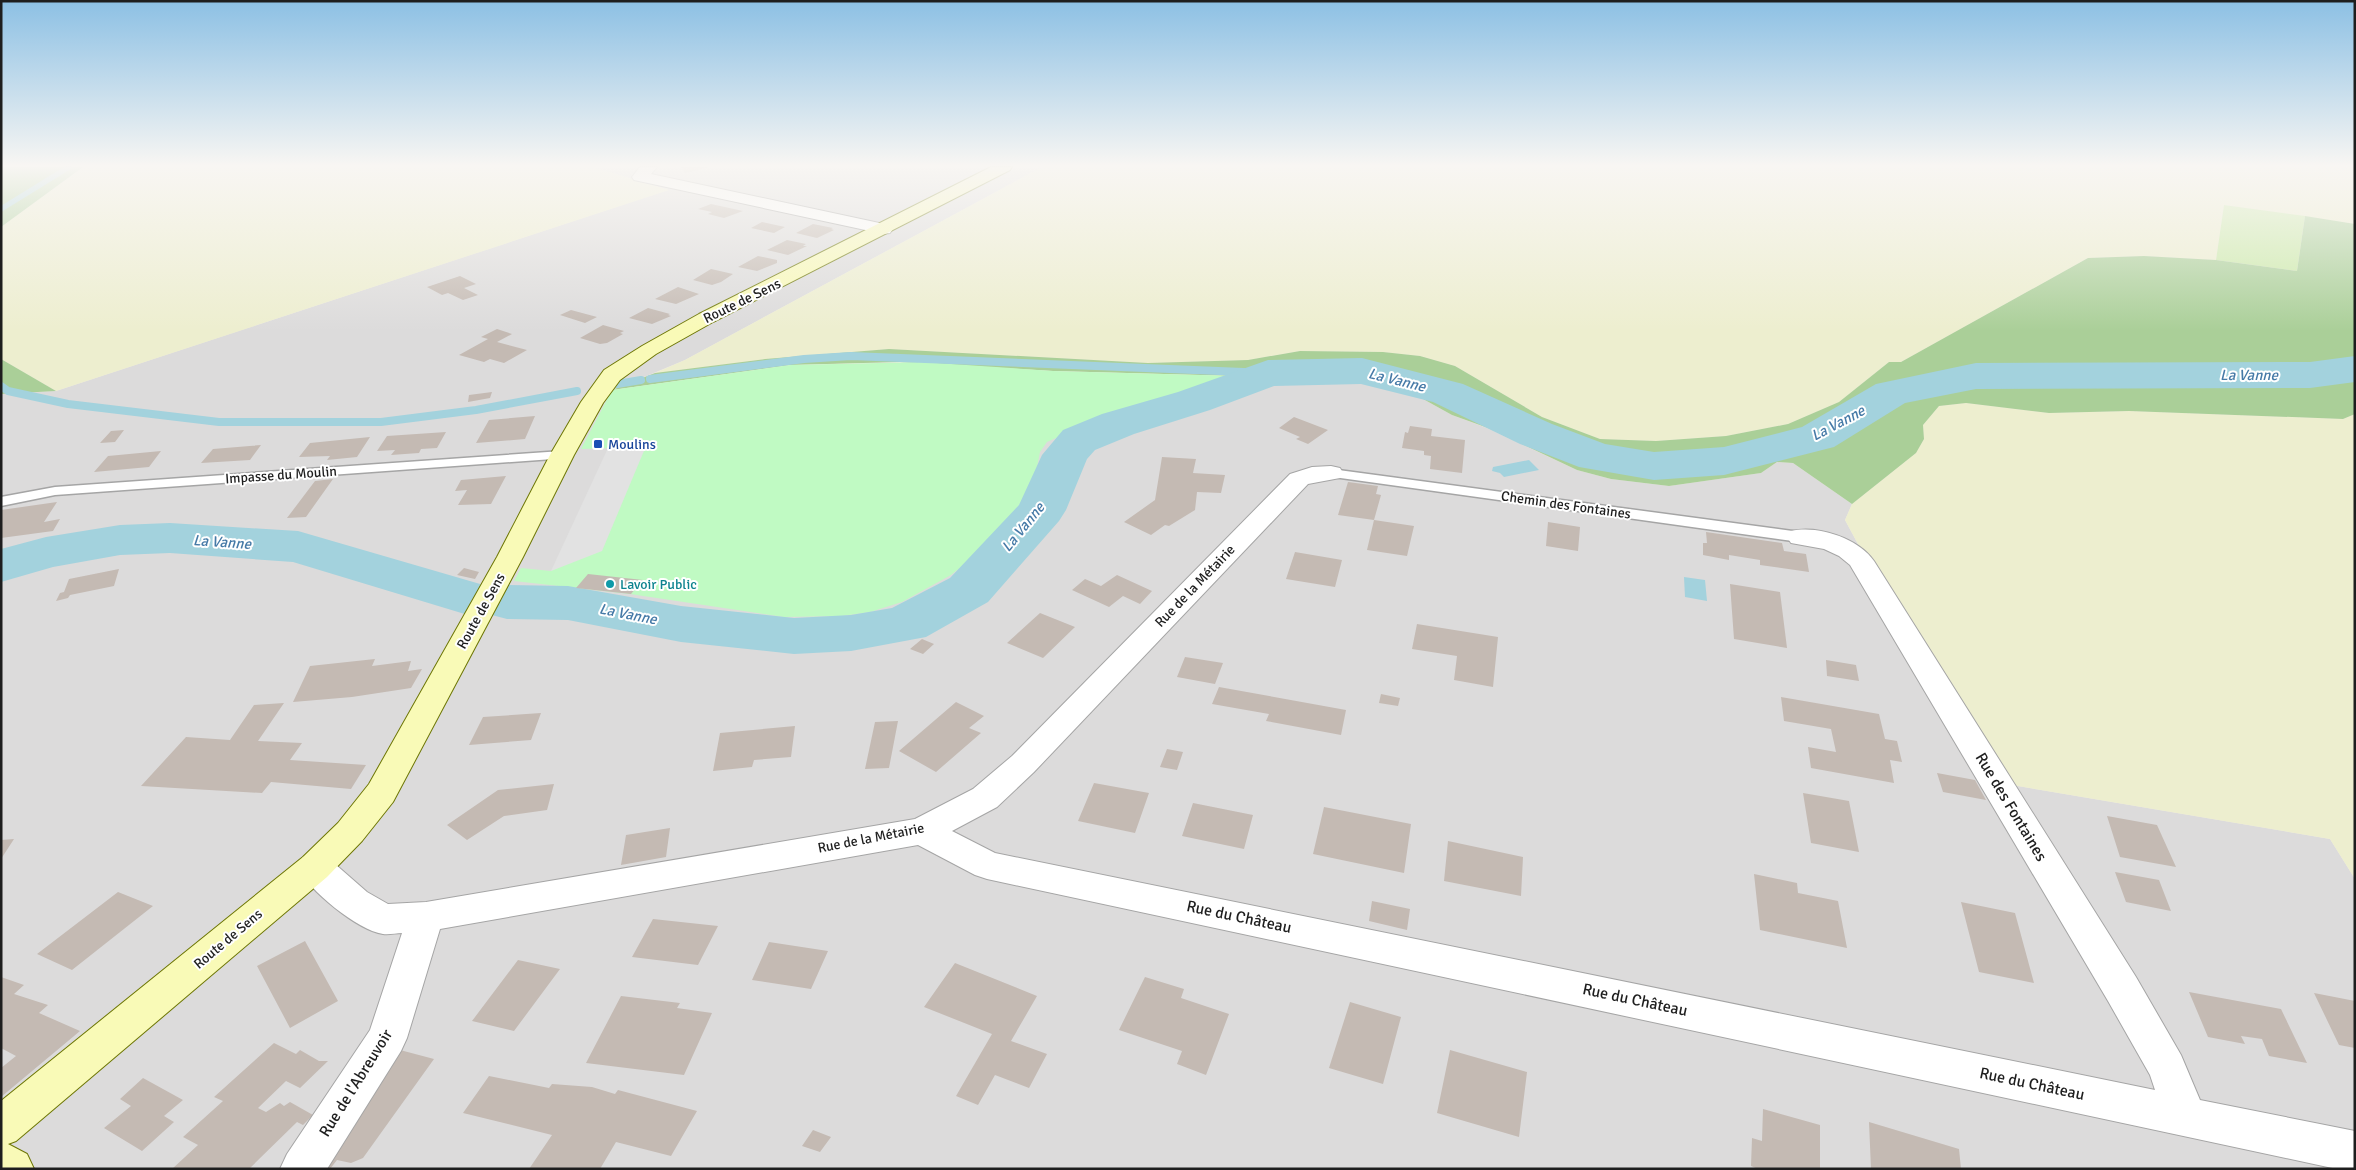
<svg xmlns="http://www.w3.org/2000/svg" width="2356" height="1170" font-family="Signika,sans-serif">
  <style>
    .residential { fill: #dcdbdb }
    .farmland { fill: #edeecf }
    .grass { fill: #cbeaa9 }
    .forest { fill: #aacf98 }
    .park { fill: #c0fac3 }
    .parking { fill: #e2e2e2 }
    .water { fill: #a3d2dd }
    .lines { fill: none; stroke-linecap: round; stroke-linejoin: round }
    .stream-far1 { stroke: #a3d2dd; stroke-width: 5.5 }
    .stream { stroke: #a3d2dd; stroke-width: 8 }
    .river { fill: #a3d2dd; fill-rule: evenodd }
    .building { fill: #c4bab3 }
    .lane-casing { stroke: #a5a5a5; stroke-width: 3 }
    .street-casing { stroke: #a5a5a5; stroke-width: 2 }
    .secondary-casing { stroke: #6d7604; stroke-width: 2 }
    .lane { fill: #fff; fill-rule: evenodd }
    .street { fill: #fff; fill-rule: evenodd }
    .secondary { fill: #f9fab7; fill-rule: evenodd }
    .transit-dot { fill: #1a4fb4; stroke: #fff; stroke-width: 2 }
    .culture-dot { fill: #0f9aa8; stroke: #fff; stroke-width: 2 }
    .labels { text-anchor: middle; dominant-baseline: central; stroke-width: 4; stroke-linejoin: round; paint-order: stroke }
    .street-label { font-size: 14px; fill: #1e1e1e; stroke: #fff }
    .transit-label { font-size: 14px; fill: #164399; stroke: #fff; text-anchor: start }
    .culture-label { font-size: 14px; fill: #0d838f; stroke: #fff; text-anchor: start }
    .water-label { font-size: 15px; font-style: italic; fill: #467aa7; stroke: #fff }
    .near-street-label { font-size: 16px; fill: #1e1e1e; stroke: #fff }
  </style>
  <rect width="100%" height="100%" fill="#efebe4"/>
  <path class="residential" d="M593,167H1042L685,360L615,389L1238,376L1288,385L1304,381L1348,380L1374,383L1414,394L1452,415L1487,428L1577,470L1611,479L1669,486L1761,473L1777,462L1793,463L1852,504L1845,520L1859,546L1868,554L2012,785L2330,839L2355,879V1169H1V394L56,391L668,190Z"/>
  <path class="farmland" d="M83,167H593L669,190L56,391L1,359V227Z
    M1042,167H2355V224L2224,205L2216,260L2144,256L2088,258L1901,362H1889L1839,402L1788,424L1726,436L1656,441L1600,439L1542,417L1455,366L1420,356L1383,352L1300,351L1248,360L1148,363L889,349L765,359L655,373L685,360Z
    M1966,403L2049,413L2129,411L2343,419L2355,414V879L2330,839L2012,785L1868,554L1859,546L1845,520L1852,504L1916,453L1924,439L1923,425L1939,406Z"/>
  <path class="grass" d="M2224,205L2305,216L2297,271L2216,260Z"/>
  <path class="forest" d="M1,167H83L1,227Z
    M2305,216L2355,224V414L2343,419L2129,411L2049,413L1966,403L1939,406L1923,425L1924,439L1916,453L1852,504L1793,463L1777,462L1761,473L1669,486L1611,479L1577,470L1488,428L1452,415L1414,394L1374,383L1348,380L1304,381L1289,385L1238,376L1053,371L900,362L790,365L612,390L655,373L765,359L889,349L1148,363L1248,360L1300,351L1383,352L1420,356L1455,366L1542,417L1600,439L1656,441L1726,436L1788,424L1839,402L1889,362H1901L2088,258L2144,256L2216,260L2297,271Z
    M1,359L56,391L1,394Z"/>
  <path class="park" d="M922,362L1053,371L1238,376L1102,418L1047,442L1040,452L1034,483L1008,522L972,558L951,575L902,602L870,612L842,616L784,617L630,594L514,581L521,568L551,571L645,447L581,449L612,390L790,365Z"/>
  <path class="parking" d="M646,446L602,551L551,571L608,448Z"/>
  <path class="water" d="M1529,460L1539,470L1504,477L1500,473L1492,471L1493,467Z
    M1684,577L1705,580L1707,601L1685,597Z"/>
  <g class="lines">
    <path class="stream-far1" d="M1,209L69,167"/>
    <path class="stream" d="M650,379L804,359L851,356L1268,373
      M617,384L641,380
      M1,386L8,391L68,404L219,422H381L476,410L577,391"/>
    <path class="river" d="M2355,356V382L2310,388L1976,389L1905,403L1834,447L1724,475L1654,480L1579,467L1520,444L1433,402L1361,384L1274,386L1210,410L1134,434L1095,450L1087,459L1066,510L1059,521L988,602L926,637L851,651L794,654L681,642L568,620L507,619L488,614L485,611L468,615L293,562L170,553L120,555L53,567L1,582V549L46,537L120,525L170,523L298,531L487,586L490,589L507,585L568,586L681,606L794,618L851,615L892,608L950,578L1019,505L1042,455L1063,430L1102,414L1178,392L1268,360L1362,358L1463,384L1552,424L1605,444L1654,452L1724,447L1802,427L1876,384L1976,363L2310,362Z"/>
  </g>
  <path class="building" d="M681,167H707V168L685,173Z
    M711,204L743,211L724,218L708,214L712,212L698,209Z
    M762,222L785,227L774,233L751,228Z
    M813,224L833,228L831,229L834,230L817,238L796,233Z
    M787,240L806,244L803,246H807L788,255L767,250Z
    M758,256L777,260V263L757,271L738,267Z
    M711,269L733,274L721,282L712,285L693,280Z
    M460,276L476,284L464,288L478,295L463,300L448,293L442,295L427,287Z
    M678,287L699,294L676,304L655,299Z
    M648,308L670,314L668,315L671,316L652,324L629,318Z
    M571,310L597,317L585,323L560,315Z
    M603,325L624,331L620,333L623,334L607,343L600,344L580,338Z
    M497,329L512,334L497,342L527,350L504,363L490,359L484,362L459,355L488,339L481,337Z
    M492,392L490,398L468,402L469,395Z
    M535,416L525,439L476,443L489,420Z
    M1294,417L1328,430L1308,444L1296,439L1300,437L1279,428Z
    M1410,426L1432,429L1431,436L1465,440L1462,473L1430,469L1431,456L1424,455V451L1402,448L1405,432L1408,433Z
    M124,430L115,442L100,443L111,431Z
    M446,432L437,448L421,449L419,453L391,455L395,450L377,451L387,436Z
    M370,437L357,457L327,460L330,456L299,457L310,443Z
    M261,445L250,460L201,463L213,449Z
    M161,451L149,467L94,472L108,456Z
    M1162,457L1196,459L1193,473L1225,475L1221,493L1197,492L1195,510L1169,526L1165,525L1151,535L1124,522L1155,500Z
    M506,476L491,504L458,505L467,490L455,491L461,480Z
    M333,479L306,517L287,518L315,481Z
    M1348,482L1378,486L1376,494L1381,495L1374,520L1414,526L1407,556L1367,550L1374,520L1338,515Z
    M57,502L44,522L60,519L53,531L1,538V510Z
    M1548,522L1580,527L1578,551L1546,546Z
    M1706,532L1782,543L1784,551L1806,554L1809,572L1760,565V560L1729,555V560L1703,555V543H1707Z
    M1295,552L1342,560L1335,587L1286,579Z
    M464,568L479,572L475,579L457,575Z
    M119,569L114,586L70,595L68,598L56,601L60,593L64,592L69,579Z
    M588,574L643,580L631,594L576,588Z
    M1117,575L1152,591L1140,604L1123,596L1109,607L1072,590L1085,579L1101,586Z
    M1730,584L1780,592L1787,648L1734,639Z
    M1040,613L1075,627L1043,658L1007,643Z
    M1417,624L1498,637L1493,687L1454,680L1457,656L1412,649Z
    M922,639L934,644L923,654L910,649Z
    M1185,657L1223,663L1215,684L1177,677Z
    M375,659L372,666L411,661L408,671L422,669L411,688L352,697L293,702L310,666Z
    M1826,660L1856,665L1859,681L1827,676Z
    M1219,687L1346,710L1341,735L1266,721L1269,714L1212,704Z
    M1381,694L1400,698L1398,706L1379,703Z
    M1781,697L1879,714L1885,739L1897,741L1902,762L1890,760L1894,783L1811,768L1808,747L1836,752L1831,729L1784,721Z
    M956,702L984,716L969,728L981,733L936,772L899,751Z
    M284,703L258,741L302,743L290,760L366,765L351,789L271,782L262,793L141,786L186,737L230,740L254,705Z
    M541,713L531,740L469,745L483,717Z
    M898,721L889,768L865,769L875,722Z
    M795,726L791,757L754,760L752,767L713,771L720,733Z
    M1167,749L1183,752L1177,770L1160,767Z
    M1937,773L1975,780L1986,800L1943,792Z
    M1094,783L1149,793L1135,833L1078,821Z
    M554,784L547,810L504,816L467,840L447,825L498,790Z
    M1803,793L1849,801L1859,852L1811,843Z
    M1193,803L1253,815L1244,849L1182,836Z
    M1324,807L1411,824L1404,873L1313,854Z
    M2107,816L2157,825L2176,867L2120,857Z
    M670,828L666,857L621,865L626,835Z
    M14,839L1,859V840Z
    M1448,841L1523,857L1521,896L1444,881Z
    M2115,872L2159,880L2171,911L2126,902Z
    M1754,874L1797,883L1798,893L1838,901L1847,948L1760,930Z
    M118,892L153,906L72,970L37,954Z
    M1372,901L1410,909L1407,930L1369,921Z
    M1961,902L2015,913L2034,983L1979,972Z
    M653,919L718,926L698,965L632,957Z
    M305,941L338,1001L290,1028L257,966Z
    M769,942L828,951L811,989L752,980Z
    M518,960L560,969L514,1031L472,1021Z
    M955,963L1037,996L1011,1041L1047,1054L1029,1088L995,1075L978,1105L956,1096L992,1034L924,1007Z
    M1,977L24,985L14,994L48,1005L39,1013L80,1031L1,1097V1068L16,1056L1,1048Z
    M1145,977L1184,989L1181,998L1229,1014L1206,1075L1177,1064L1182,1051L1119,1030Z
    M2189,992L2281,1009L2307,1063L2269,1056L2262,1039L2241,1036L2245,1044L2208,1037Z
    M2314,993L2355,1001V1048L2339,1045Z
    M621,996L680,1003L677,1008L712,1013L684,1075L586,1063Z
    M1350,1002L1401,1017L1383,1084L1329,1068Z
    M274,1043L296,1054L300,1050L319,1061H328L300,1088L286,1081L258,1108L266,1112L280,1103L284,1106L290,1102L313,1115L303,1125L297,1122L249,1169H172L198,1145L183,1137L223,1101L214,1097Z
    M400,1050L434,1059L363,1158L351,1163L337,1160L330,1169H324Z
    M1450,1050L1527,1072L1519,1137L1437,1113Z
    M489,1076L549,1088L552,1084L592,1087L615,1094L618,1090L697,1111L671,1156L616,1142L600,1169H529L552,1135L463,1113Z
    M143,1078L183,1100L164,1116L174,1122L142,1151L104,1128L131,1106L120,1099Z
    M1763,1109L1820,1125V1169H1758L1751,1166L1752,1138L1762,1141Z
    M1869,1122L1959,1149L1961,1169H1871Z
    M813,1130L831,1137L820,1152L802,1146Z"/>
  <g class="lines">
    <defs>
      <path id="lane" d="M562,451L569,455L567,458L55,495L1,506V497L55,487Z
        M1331,469L1800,532L1805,534L1808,537L1805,540L1800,542L1326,476L1324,473L1326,470Z"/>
      <path id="street" d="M640,167H657L651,174L884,224L890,225L893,229L890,233L884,234L634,180L632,177Z
        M1331,466L1340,468L1343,473L1340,478L1308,484L1034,772L997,807L952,831L995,853L2155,1090L2150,1075L2108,1001L1850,565L1839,556L1824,549L1791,543L1787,537L1791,531C1818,525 1858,538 1874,561L2136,977L2181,1055L2200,1100L2355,1131V1169H2337L987,879L975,875L918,845L440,929L407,1038L401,1051L327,1169H280L287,1154L370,1030L402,933C396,933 389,935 383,934C357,930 309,890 297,867L303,857L315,853L327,857L367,892L388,904L426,902L915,819L973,789L1012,756L1290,474L1312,467Z"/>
      <path id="secondary" d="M991,167H1012L1010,170L713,322L656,354L620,380L603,403L574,455L523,557L393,802L362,841L327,877L16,1141L8,1144L27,1154L34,1169H1V1101L303,857L338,823L369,784L497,557L550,455L581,402L604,370L642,346L699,314Z"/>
    </defs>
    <use href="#lane" class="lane-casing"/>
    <use href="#street" class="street-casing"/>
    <use href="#secondary" class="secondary-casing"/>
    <use href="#lane" class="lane"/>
    <use href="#street" class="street"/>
    <use href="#secondary" class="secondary"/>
  </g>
  <linearGradient id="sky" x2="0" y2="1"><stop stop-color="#8cc0e4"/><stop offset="0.5" stop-color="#f8f6f3"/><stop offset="1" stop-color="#f8f6f3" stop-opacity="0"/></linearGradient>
  <rect width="2356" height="331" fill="url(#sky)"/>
  <rect class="transit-dot" x="593" y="439" width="10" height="10" rx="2.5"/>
  <circle class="culture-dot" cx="610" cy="584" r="5"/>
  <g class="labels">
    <g class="street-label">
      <text transform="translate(742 301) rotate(-26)">Route de Sens</text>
      <text transform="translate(281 475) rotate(-4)">Impasse du Moulin</text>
      <text transform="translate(1566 505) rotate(8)">Chemin des Fontaines</text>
      <text transform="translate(1195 586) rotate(-46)">Rue de la Métairie</text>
      <text transform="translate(481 611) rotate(-61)">Route de Sens</text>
      <text transform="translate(871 838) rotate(-11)">Rue de la Métairie</text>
      <text transform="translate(228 939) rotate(-40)">Route de Sens</text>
    </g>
    <g class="transit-label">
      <text x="608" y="444">Moulins</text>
    </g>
    <g class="culture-label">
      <text x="620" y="584">Lavoir Public</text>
    </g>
    <g class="water-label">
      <text x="2249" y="375">La Vanne</text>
      <text transform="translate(1397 380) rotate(14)">La Vanne</text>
      <text transform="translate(1838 423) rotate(-28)">La Vanne</text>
      <text transform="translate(1023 527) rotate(-51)">La Vanne</text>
      <text transform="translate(222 542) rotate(4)">La Vanne</text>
      <text transform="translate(628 614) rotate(11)">La Vanne</text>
    </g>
    <g class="near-street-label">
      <text transform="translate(2011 807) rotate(59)">Rue des Fontaines</text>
      <text transform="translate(1239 917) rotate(12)">Rue du Château</text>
      <text transform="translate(1635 1000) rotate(12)">Rue du Château</text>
      <text transform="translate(356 1083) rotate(-58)">Rue de l'Abreuvoir</text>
      <text transform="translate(2032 1084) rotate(12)">Rue du Château</text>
    </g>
  </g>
  <rect width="2356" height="1170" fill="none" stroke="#1e1e1e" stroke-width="5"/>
</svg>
